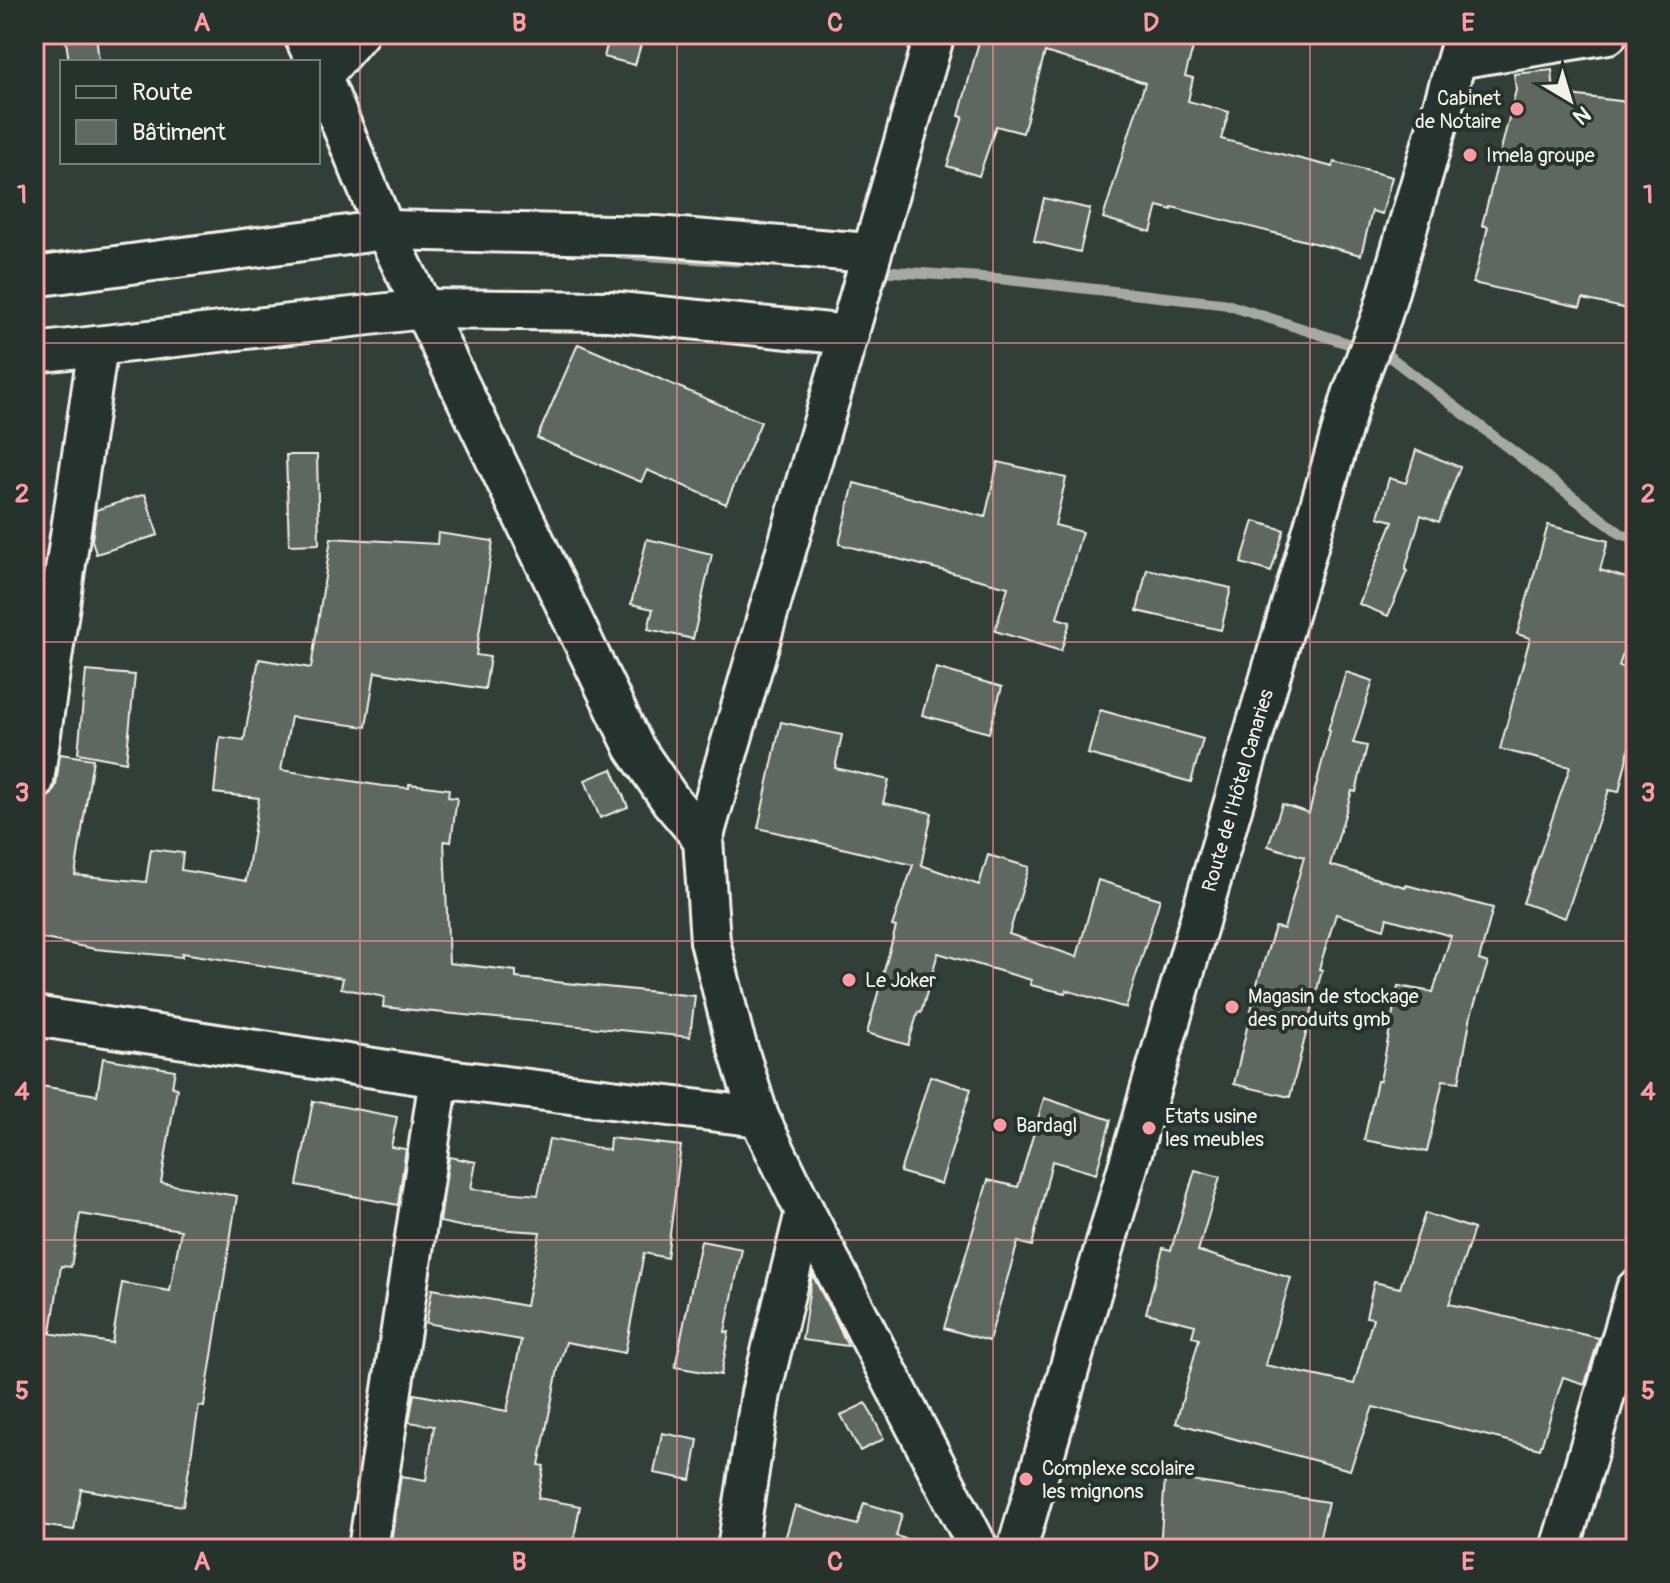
<svg xmlns="http://www.w3.org/2000/svg" width="1670" height="1583" font-family="Pangolin,sans-serif">
  <style>
    .lines { fill: none; stroke-linecap: round; stroke-linejoin: round }
    .stream { stroke: #a6a9a1; stroke-width: 11 }
    .building { fill: #5f6861; stroke: #f4f1e8; stroke-width: 2; fill-rule: evenodd }
    .minor-casing { stroke: #f4f1e8; stroke-width: 44 }
    .minor { stroke: #26332d; stroke-width: 38 }
    .grid { fill: none; stroke: #ff9aa2; stroke-width: 2; stroke-opacity: 0.55 }
    .poi-dot { fill: #ff9aa2; stroke: #26332d; stroke-width: 3 }
    .labels { text-anchor: middle; dominant-baseline: central; stroke-width: 8; stroke-linejoin: round; paint-order: stroke }
    .poi-label { font-size: 20px; fill: #f4f1e8; stroke: #26332d; text-anchor: start }
    .street-label { font-size: 20px; fill: #f4f1e8; stroke: #26332d }
    .neatline { fill: none; stroke: #ff9aa2; stroke-width: 3 }
    .grid-label { font-size: 26px; text-anchor: middle; font-weight: bold; fill: #ff9aa2 }
  </style>
  <rect width="100%" height="100%" fill="#323e38"/>
  <filter id="ink" filterUnits="userSpaceOnUse"><feTurbulence type="fractalNoise" baseFrequency=".0125" numOctaves="2"/><feDisplacementMap in="SourceGraphic" scale="16" xChannelSelector="R" yChannelSelector="G"/><feConvolveMatrix kernelMatrix="1 2 1 2 8 2 1 2 1" color-interpolation-filters="sRGB"/></filter>
  <g filter="url(#ink)">
    <g class="lines">
      <path class="stream" d="M620,254L738,261
        M871,270L1003,279L1225,304L1390,357L1621,534L1636,538"/>
    </g>
    <path class="building" d="M65,34H96L99,62H69Z
      M610,34H644L635,65L604,57Z
      M981,34H1197L1185,76L1193,78L1188,101L1229,112L1221,139L1333,167L1334,162L1392,177L1382,214L1372,211L1361,255L1172,207V210L1158,206L1151,232L1103,218L1145,83L1045,52L1023,133L996,126L979,176L947,166L963,117L959,116Z
      M1552,70L1554,93L1636,103V311L1583,299L1580,307L1473,283L1488,227L1482,225L1516,90L1514,74Z
      M1044,198L1090,209L1080,252L1034,241Z
      M578,344L761,422L726,504L647,470L641,482L537,438Z
      M1416,450L1460,467L1439,522L1421,515L1405,570L1407,571L1388,616L1359,604L1393,521L1378,517L1389,478L1406,483Z
      M286,455H317L319,544L289,545Z
      M998,462L1066,478L1055,525L1082,532L1057,618L1070,622L1061,651L995,631L1008,587L839,544L854,483L985,517Z
      M145,494L158,535L96,554L92,540L96,510Z
      M1254,521L1284,530L1271,572L1241,563Z
      M1548,525L1608,541L1600,570L1636,581V616L1619,666L1636,670V719L1619,792L1609,790L1565,918L1523,903L1570,767L1500,749L1530,638L1517,634Z
      M438,533L493,541L476,655L490,657L485,689L375,672L366,727L291,717L281,770L383,786L409,788V784L449,789L448,797L457,798L451,842L444,841L449,963L516,971V978L695,996L690,1037L383,1007L384,997L341,988L343,978L182,953V957L95,949L34,937V871L45,799L52,794L56,785L60,754L93,759L75,875L146,882L151,849L183,853L181,870L246,881L259,798L214,793L220,737L244,740L259,659L311,668L331,538L437,544Z
      M647,539L712,554L693,639L648,629L653,609L631,604Z
      M1147,569L1231,588L1221,630L1137,611Z
      M936,668L1002,687L989,733L922,715Z
      M86,671L135,675L126,762L78,753Z
      M1346,672L1373,681L1353,743L1367,746L1356,792L1352,791L1330,865L1405,887L1406,885L1493,908L1479,960L1488,963L1471,1015L1459,1082L1443,1080L1427,1152L1364,1140L1377,1081H1380L1398,986L1433,992L1451,936L1387,918L1384,929L1336,914L1319,969L1322,970L1290,1097L1234,1084L1258,980L1275,927L1284,929L1304,857L1268,846L1282,804L1309,813L1330,731L1328,730Z
      M1100,710L1203,739L1191,782L1088,754Z
      M781,722L842,735L835,768L889,780L883,803L932,813L921,865L979,885L988,855L1029,867L1009,934L1077,957L1098,880L1160,899L1126,1008L1066,990L1065,993L1030,985L1031,980L938,953L921,1013L918,1012L908,1045L867,1033L896,927L892,926L913,865L758,828Z
      M612,769L628,807L600,818L585,780Z
      M103,1058L175,1070L172,1087L177,1088L161,1183L237,1196L204,1407L199,1406L183,1506L81,1489L74,1530L34,1524V1085L97,1095ZM80,1214L181,1230L170,1291L122,1283L112,1343L36,1331L51,1332L61,1266L71,1267Z
      M930,1076L971,1089L941,1184L900,1172Z
      M1044,1098L1111,1120L1096,1174L1052,1161L1032,1246L1018,1242L989,1341L944,1328L988,1180L1018,1187Z
      M313,1101L397,1117L391,1147L406,1149L398,1205L297,1185Z
      M610,1138L681,1146L667,1258L644,1253L625,1353L566,1342L558,1369L539,1465L544,1466L538,1498L580,1506L572,1549H390L401,1476L426,1480L434,1426L409,1422L414,1394L507,1411L521,1340L426,1323L432,1289L526,1306L540,1232L464,1227L440,1222L449,1157L476,1162L471,1189L538,1195L549,1139L609,1150Z
      M1195,1170L1220,1177L1198,1251L1291,1278L1265,1365L1354,1384L1373,1318L1366,1317L1374,1282L1400,1288L1425,1213L1474,1229L1449,1304L1599,1338L1585,1384L1563,1377L1540,1449L1373,1407L1350,1470L1176,1423L1199,1339L1192,1336L1195,1325L1146,1313L1163,1248L1171,1250Z
      M701,1241L742,1249L725,1332H729L721,1375L675,1367Z
      M812,1274L838,1325L848,1346L802,1340Z
      M866,1403L884,1439L860,1451L841,1415Z
      M662,1433L698,1440L691,1480L654,1473Z
      M1165,1477L1328,1502L1317,1549H1160Z
      M864,1503L902,1514L896,1536L915,1542L914,1549H782L795,1506L857,1525Z"/>
    <g class="lines">
      <defs>
        <g id="minor">
          <path d="M303,34L316,62"/>
          <path d="M935,34L703,839L710,941L733,1033L759,1117L805,1212L979,1549"/>
          <path d="M1457,59L1608,34"/>
          <path d="M318,68L385,230L634,747L671,801L703,839"/>
          <path d="M322,76L358,34"/>
          <path d="M34,277L385,230L656,236L870,253"/>
          <path d="M34,353L423,309L609,311L849,335"/>
          <path d="M34,781L98,346"/>
          <path d="M34,1016L439,1078L759,1117"/>
          <path d="M368,1549L439,1078"/>
          <path d="M737,1549L761,1393L805,1212"/>
          <path id="s1" d="M1017,1549L1352,395L1382,315L1464,34"/>
          <path d="M1560,1549L1636,1289"/>
        </g>
      </defs>
      <use href="#minor" class="minor-casing"/>
      <use href="#minor" class="minor"/>
    </g>
  </g>
  <path class="grid" d="M360,34V1549M677,34V1549M993,34V1549M1310,34V1549M34,343H1636M34,642H1636M34,941H1636M34,1240H1636"/>
  <g class="poi-dot">
    <circle cx="1517" cy="109" r="8"/>
    <circle cx="1470" cy="155" r="8"/>
    <circle cx="849" cy="980" r="8"/>
    <circle cx="1232" cy="1007" r="8"/>
    <circle cx="1000" cy="1125" r="8"/>
    <circle cx="1149" cy="1128" r="8"/>
    <circle cx="1026" cy="1479" r="8"/>
  </g>
  <g class="labels">
    <g class="poi-label">
      <text x="1501" y="98" text-anchor="end">Cabinet<tspan x="1501" dy="23">de Notaire</tspan></text>
      <text x="1486" y="155">Imela groupe</text>
      <text x="865" y="980">Le Joker</text>
      <text x="1248" y="996">Magasin de stockage<tspan x="1248" dy="23">des produits gmb</tspan></text>
      <text x="1165" y="1116">Etats usine<tspan x="1165" dy="23">les meubles</tspan></text>
      <text x="1016" y="1125">Bardagl</text>
      <text x="1042" y="1468">Complexe scolaire<tspan x="1042" dy="23">les mignons</tspan></text>
    </g>
    <g class="street-label">
      <text stroke="none"><textPath href="#s1" startOffset="790">Route de l'Hôtel Canaries</textPath></text>
    </g>
  </g>
  <rect width="1670" height="1583" fill="none" stroke="#26332d" stroke-width="88"/>
  <rect x="60" y="60" width="260" height="104" fill="#26332d" stroke="#787f78" stroke-width="2"/>
  <rect x="76" y="86" width="40" height="12" fill="#26332d" stroke="#787f78" stroke-width="2"/>
  <text x="132" y="100" font-size="24" fill="#f4f1e8">Route</text>
  <rect x="76" y="120" width="40" height="24" fill="#5f6861" stroke="#787f78" stroke-width="2"/>
  <text x="132" y="140" font-size="24" fill="#f4f1e8">Bâtiment</text>
  <g transform="translate(1570 100) rotate(142)" stroke="#26332d" stroke-width="6" paint-order="stroke">
  <path d="M0-6L14 30L0 20L-14 30Z" fill="#f4f1e8"/>
  <text y="-12" font-size="22" font-weight="bold" text-anchor="middle" fill="#f4f1e8">N</text>
  </g>
  <rect x="44" y="44" width="1582" height="1495" class="neatline"/>
  <g class="grid-label">
    <text x="202" y="31">A</text>
    <text x="519" y="31">B</text>
    <text x="835" y="31">C</text>
    <text x="1151" y="31">D</text>
    <text x="1468" y="31">E</text>
    <text x="22" y="203">1</text>
    <text x="1648" y="203">1</text>
    <text x="22" y="502">2</text>
    <text x="1648" y="502">2</text>
    <text x="22" y="801">3</text>
    <text x="1648" y="801">3</text>
    <text x="22" y="1100">4</text>
    <text x="1648" y="1100">4</text>
    <text x="22" y="1399">5</text>
    <text x="1648" y="1399">5</text>
    <text x="202" y="1570">A</text>
    <text x="519" y="1570">B</text>
    <text x="835" y="1570">C</text>
    <text x="1151" y="1570">D</text>
    <text x="1468" y="1570">E</text>
  </g>
</svg>
